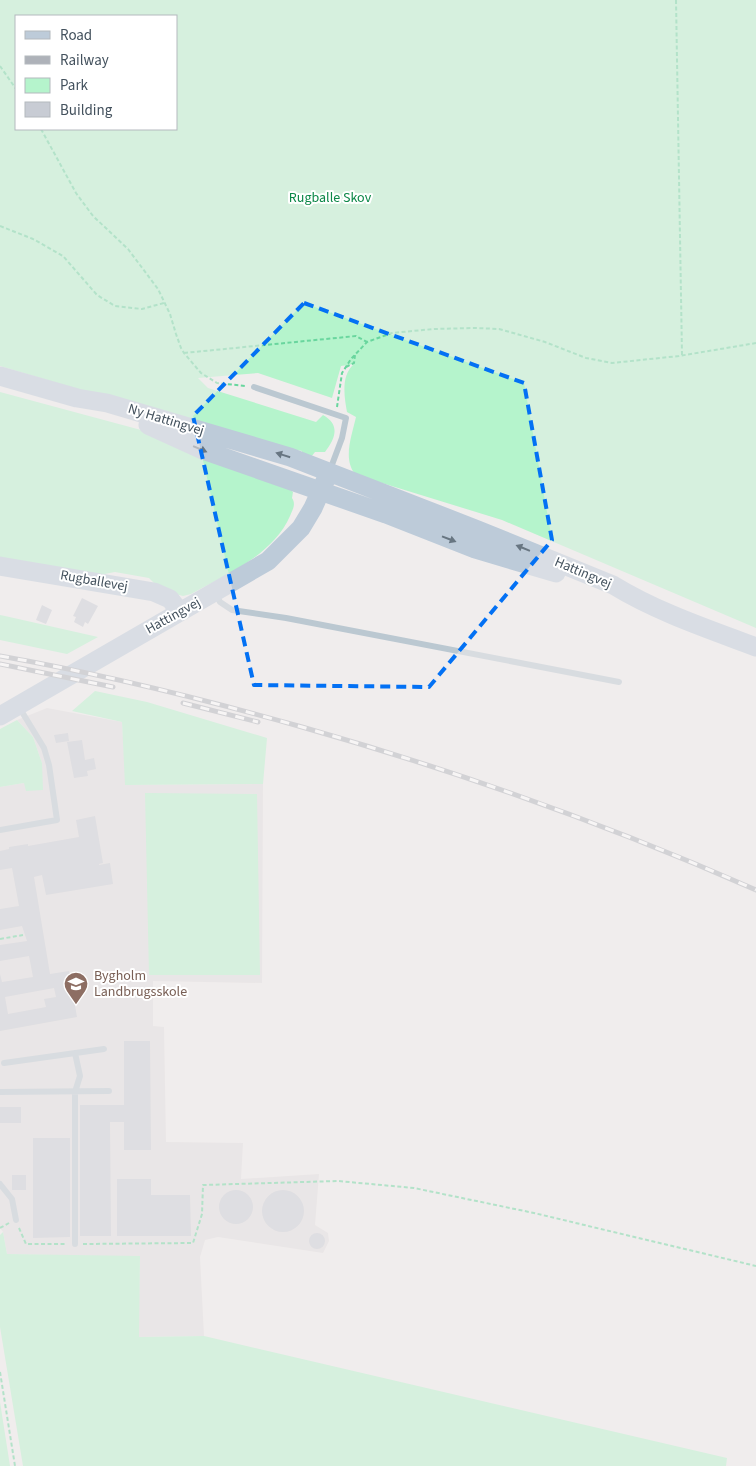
<svg xmlns="http://www.w3.org/2000/svg" width="756" height="1466" font-family="'Source Sans 3',sans-serif">
  <style>
    .education { fill: #e1dedf }
    .green { fill: #b5f4cc; fill-rule: evenodd }
    .building { fill: #c8ccd4; fill-rule: evenodd }
    .lines { fill: none; stroke-linecap: round; stroke-linejoin: round }
    .path { stroke: #69d69e; stroke-width: 2; stroke-dasharray: 4 2.5; stroke-linecap: butt }
    .lane { stroke: #bbc8d1; stroke-width: 6 }
    .secondary { stroke: #bdcbd9; stroke-width: 19 }
    .rail-casing { stroke: #aeb2b9; stroke-width: 5 }
    .rail { stroke: #fff; stroke-width: 3; stroke-dasharray: 9; stroke-linecap: butt }
    .oneway { fill: #687682 }
    .marked { fill: none; stroke: #0371f4; stroke-width: 4; stroke-dasharray: 10 6; stroke-linejoin: round }
    .labels { text-anchor: middle; dominant-baseline: central; stroke-width: 4; stroke-linejoin: round; paint-order: stroke }
    .park-label { font-size: 14px; fill: #0b8747; stroke: #fff }
    .street-label { font-size: 14px; fill: #43515d; stroke: #fff }
    .education-label { font-size: 14px; fill: #785e54; stroke: #fff; text-anchor: start }
  </style>
  <rect width="100%" height="100%" fill="#f0eded"/>
  <path class="education" d="M47,708L122,722L126,785L263,784L262,983L153,981V1026L164,1027L166,1142L243,1143L241,1179L319,1174L315,1225L328,1233L329,1241L323,1253L218,1237L205,1240L200,1257L204,1336L138,1337L140,1257L7,1254L3,1232L0,1228V787L24,783L42,763L33,737L17,720Z"/>
  <path class="green" d="M0,0H756V628L502,520L356,475C342,460 352,435 356,417L347,412C344,396 341,375 354,364L341,366L332,398L258,373L198,378L208,388L316,422L323,415C341,425 335,439 325,452H315L311,457L302,454V451L297,450L295,454L0,366ZM16,16H176V129H16Z
    M0,392L141,430L289,489L293,492L292,498C296,504 293,509 290,516C273,555 226,575 191,594L183,596L172,593L158,587L149,578L115,572L99,575L0,559Z
    M0,615L5,616L98,637L67,654L0,640Z
    M95,691L147,702L267,738L263,784L125,785L122,722L72,711Z
    M17,720L33,737L42,763L43,790L26,791L24,783L0,787V729Z
    M145,793L257,794L260,975H149Z
    M3,1232L7,1254L140,1256L139,1337L204,1336L727,1458L726,1466H23L0,1327V1235Z
    M0,1402L10,1466H0Z"/>
  <path class="building" d="M82,598L98,606L88,624L85,622L83,627L74,622L76,617L73,616Z
    M42,605L52,610L46,624L36,620Z
    M68,733L69,741L56,743L54,735Z
    M82,740L85,760L94,758L96,769L87,771L88,776L74,778L67,742Z
    M95,816L103,863L99,864V865L110,863L113,884L46,895L42,875L34,877L50,974L69,971L77,1017L0,1031V974L2,982L33,977L29,956L0,961V945L27,941L22,926L0,930V909L19,906L12,868L0,870V851L9,849V847L28,844V846L79,837L76,820ZM54,988L56,997L44,999L46,1007L8,1014L5,997Z
    M124,1041H150L151,1150H124V1122H110L111,1236H80V1105H124Z
    M0,1107H21V1123H0Z
    M33,1138H70V1237L33,1238Z
    M12,1175H26V1190H12Z
    M117,1179H151V1195H190L191,1236H117Z
    M262 1211a21 21 0 1 1 42 0a21 21 0 1 1-42 0Z
    M219 1207a17 17 0 1 1 34 0a17 17 0 1 1-34 0Z
    M309 1241a8 8 0 1 1 16 0a8 8 0 1 1-16 0Z"/>
  <g class="lines">
    <path class="path" d="M676,0L682,355
      M0,66L16,89
      M41,129L76,193L93,216L128,249L158,289L170,314L176,334L181,348L184,353L201,373L217,383L245,386
      M0,226L33,239L63,256L97,295L115,306L142,309L164,303
      M184,353L356,336L367,342
      M346,367L354,363L355,355
      M337,407L342,373L351,359L367,342L392,333L434,329L475,328L499,329L545,342L586,358L612,363L679,356L756,343
      M0,939L23,935
      M0,1228L9,1223
      M19,1228L26,1244H65
      M83,1244L193,1243L202,1214L203,1185L338,1181L414,1188L534,1213L756,1266
      M0,1372L15,1466"/>
    <path class="lane" d="M254,387L346,418L342,438L330,470
      M215,593L220,602L232,610L286,618L619,682
      M0,830L57,820L49,765L44,748L19,707
      M75,1053L80,1076L75,1092V1244
      M4,1063L104,1049
      M0,1092L109,1091
      M0,1184L12,1199L16,1220"/>
    <path class="secondary" d="M0,376L77,398L107,403L290,457L478,530L613,585C657,612 708,629 756,647
      M148,425L203,450L386,514L475,549L556,573
      M0,566L154,592L170,599L180,612
      M0,716L268,561L301,528L313,508L326,479"/>
    <defs>
      <path id="rail" d="M0,656C102,674 203,699 302,727C457,771 609,825 756,890
        M0,664L113,687
        M183,703L258,722"/>
    </defs>
    <use href="#rail" class="rail-casing"/>
    <use href="#rail" class="rail"/>
  </g>
  <defs><path id="oneway-solid" d="M-6-.8H1V-3.2L6.5 0L1 3.2V.8H-6Z" transform="scale(1.25)"/></defs>
  <g class="oneway">
    <use href="#oneway-solid" transform="translate(200 449) rotate(23)"/>
    <use href="#oneway-solid" transform="translate(283 455) rotate(-163)"/>
    <use href="#oneway-solid" transform="translate(449 539) rotate(21)"/>
    <use href="#oneway-solid" transform="translate(523 548) rotate(-158)"/>
  </g>
  <path d="M0 0H756V1466H0ZM304,303L524,383L552,540L429,687L254,685L193,416Z" fill="#f0eded" fill-opacity=".55" fill-rule="evenodd"/>
  <path class="marked" d="M304,303L524,383L552,540L429,687L254,685L193,416Z"/>
  <defs>
    <symbol id="university-pin" viewBox="-11 -11 22 30"><path d="M0 17L-7.5 6A9.5 9.5 0 1 1 7.5 6Z" fill="#8d6e63" stroke="#fff"/><path d="M0-5L7-2L0 1L-7-2ZM-4 1L0 2.5L4 1V4Q0 6-4 4Z" fill="#fff"/></symbol>
  </defs>
  <g fill-rule="evenodd">
    <use href="#university-pin" x="62" y="970" width="28" height="38"/>
  </g>
  <g class="labels">
    <g class="park-label">
      <text x="330" y="198">Rugballe Skov</text>
    </g>
    <g class="street-label">
      <text transform="translate(166 420) rotate(17)">Ny Hattingvej</text>
      <text transform="translate(583 573) rotate(23)">Hattingvej</text>
      <text transform="translate(94 581) rotate(10)">Rugballevej</text>
      <text transform="translate(173 616) rotate(-29)">Hattingvej</text>
    </g>
    <g class="education-label">
      <text x="94" y="976">Bygholm<tspan x="94" dy="16">Landbrugsskole</tspan></text>
    </g>
  </g>
  <rect x="15" y="15" width="162" height="115" fill="#ffffff" stroke="#b4b9be"/>
  <rect x="25" y="31" width="25" height="8" fill="#bdcbd9" stroke="#b4b9be"/>
  <text x="60" y="40" font-size="15" fill="#43515d">Road</text>
  <rect x="25" y="56" width="25" height="8" fill="#aeb2b9" stroke="#b4b9be"/>
  <text x="60" y="65" font-size="15" fill="#43515d">Railway</text>
  <rect x="25" y="78" width="25" height="15" fill="#b5f4cc" stroke="#b4b9be"/>
  <text x="60" y="90" font-size="15" fill="#43515d">Park</text>
  <rect x="25" y="102" width="25" height="15" fill="#c8ccd4" stroke="#b4b9be"/>
  <text x="60" y="115" font-size="15" fill="#43515d">Building</text>
</svg>
